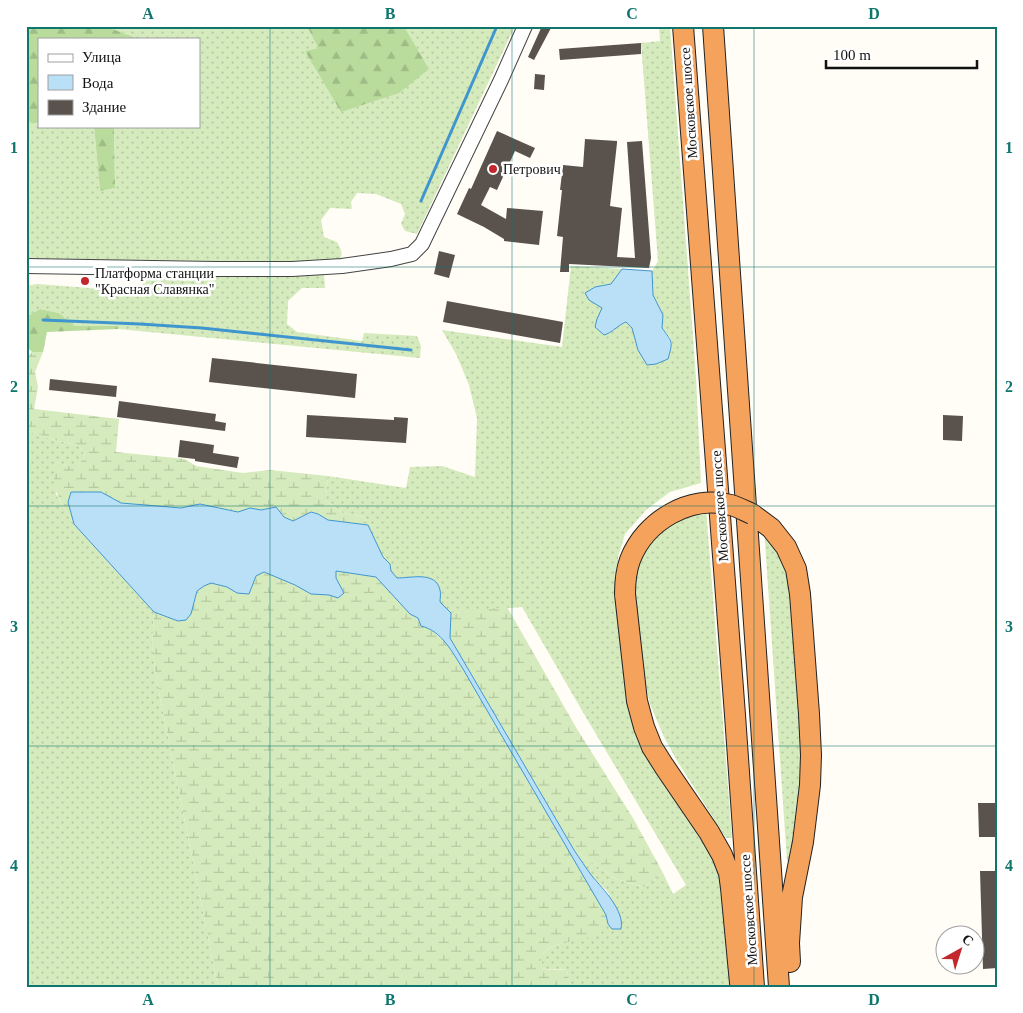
<svg xmlns="http://www.w3.org/2000/svg" width="1023" height="1013" font-family="'Times New Roman',serif">
  <style>
    .grass { fill: url(#grass-dots) }
    .forest { fill: url(#forest-firs) }
    .wetland { fill: url(#wetland-marsh) }
    .water { fill: #b9e0f7; stroke: #3f96cf }
    .lines { fill: none; stroke-linecap: round; stroke-linejoin: round }
    .stream { stroke: #3f96cf; stroke-width: 3 }
    .building { fill: #5a524d }
    .minor-casing { stroke: #444; stroke-width: 16 }
    .highway-casing { stroke: #222; stroke-width: 22 }
    .minor { stroke: #fff; stroke-width: 14 }
    .highway { stroke: #f5a25d; stroke-width: 20 }
    .highway-bridge-casing { stroke: #222; stroke-width: 22; stroke-linecap: butt }
    .highway-bridge { stroke: #f5a25d; stroke-width: 20 }
    .grid { fill: none; stroke: #0f766e; stroke-width: 1; stroke-opacity: 0.55 }
    .poi-dot { fill: #c4262e; stroke: #fff; stroke-width: 2 }
    .labels { text-anchor: middle; dominant-baseline: central; stroke-width: 5; stroke-linejoin: round; paint-order: stroke }
    .street-label { font-size: 14px; fill: #111; stroke: #fff }
    .poi-label { font-size: 14px; fill: #111; stroke: #fff; text-anchor: start }
    .neatline { fill: none; stroke: #0f766e; stroke-width: 2 }
    .grid-label { font-size: 16px; text-anchor: middle; font-weight: bold; fill: #0f766e }
  </style>
  <defs>
    <pattern id="grass-dots" width="8" height="8" patternUnits="userSpaceOnUse" patternTransform="scale(1.25)"><rect width="8" height="8" fill="#d5ebbd"/><path d="M2 2h.1M6 6h.1" fill="none" stroke="#b6c8a1" stroke-width="1.8" stroke-linecap="round"/></pattern>
    <pattern id="forest-firs" width="22" height="20" patternUnits="userSpaceOnUse" patternTransform="scale(1.25)"><rect width="22" height="20" fill="#b9dc9c"/><path d="M5 1l3.5 6h-7zM16 11l3.5 6h-7z" fill="#9ebc85"/></pattern>
    <pattern id="wetland-marsh" width="20" height="14" patternUnits="userSpaceOnUse" patternTransform="scale(1.25)"><rect width="20" height="14" fill="#d5ebbd"/><path d="M1 5h8M5 5V1M11 12h8M15 12V8" fill="none" stroke="#b6c8a1"/></pattern>
  </defs>
  <rect width="100%" height="100%" fill="#fffdf5"/>
  <path class="grass" d="M110,26H307L318,48L305,51L429,69L404,26H515L417,234L405,231L401,224L405,214L401,204L376,194L357,193L351,202L352,209L330,208L321,220L324,237L337,242C341,249 343,253 340,261L309,262L26,259V120L33,124L39,122V126H94L100,191L115,188L114,126H199V39H139L110,28Z
    M659,26H670L696,378L701,483L670,492L646,510L625,534L618,557L632,703L713,848L724,893L733,987H570L567,970C557,968 551,971 542,968L541,957L545,951L553,946L594,935L606,923V915L608,924L612,929H621L608,892L591,875L574,850L616,879L644,887L663,873L673,894L686,885L584,714L522,607L451,613L440,602V590L428,577L397,578L391,571L390,564L383,557L364,517L343,513L326,501L328,476L406,488L410,467L442,466L475,477L477,418L469,385L456,354L442,330L562,347L571,266L622,269L611,284L595,287L590,300L602,308L597,319L596,327L604,335C612,333 618,326 625,322L632,328L638,350L672,345L670,337L662,328L663,315L653,295L652,271L658,261L641,43L660,41Z
    M196,274H324L325,288H302L288,301L287,324L297,332L362,341L364,333L417,336L421,346L420,358L118,329V326H75L59,313L40,309L26,317V286L37,284L142,292L143,279Z
    M26,429L28,431L54,440L79,446L85,455L78,466H69L56,462V494L74,524L154,612L152,646L156,677L218,987H26Z
    M706,509L732,838H726L676,759L664,737L650,704L642,669L634,602L635,571L649,541L666,525Z
    M764,528L787,569L794,602L803,749L802,810L793,861H787Z"/>
  <path class="forest" d="M26,26H110V28L139,39H39V122L33,124L26,120Z
    M307,26H404L429,69L399,93L341,112L305,51L318,48Z
    M94,126H114L115,188L100,191Z
    M40,309L59,313L75,326H118V329L47,332L43,352H32L26,346V317Z"/>
  <path class="wetland" d="M32,352H43L35,372L38,387L34,409L119,419L116,452L185,459L196,466L243,473L270,470L328,476L326,501L343,513L364,517L368,525L328,520L318,514L311,512L293,521L284,517L276,507L261,510L250,508L238,512L200,504L182,508L163,507L121,503L101,492L68,502L74,524C61,502 49,488 56,462L69,466H78L85,455L79,446L54,440L28,431L26,429V359Z
    M336,571L376,577L410,614L418,618L446,643L463,669L606,915C606,917 606,920 606,923C599,946 549,937 542,956C541,959 542,964 542,968C551,971 557,969 567,970L570,987H218L156,677L152,646L154,612L178,621L191,614L197,591L204,586L211,583L227,587L237,593L248,594L256,576L263,572L295,585L311,594L329,595L338,598L344,593L336,578Z
    M507,607L577,729L633,818L663,873L644,887L616,879L574,850L450,638L451,613Z"/>
  <path class="water" d="M622,269L652,271L653,295L663,315L662,328C673,343 673,341 668,359L656,364L647,365L638,350L632,328L626,322C618,325 612,333 604,335L595,327L597,319L602,308L589,300L585,293L595,287L611,284Z
    M71,492H101L121,503L181,508L200,504L238,512L250,508L261,510L276,507L284,517L293,521L311,512L318,514L328,520L368,525L383,557L390,564L391,571L397,578C411,578 436,571 440,590C441,593 440,599 440,602L451,613L450,638L574,850C580,859 586,868 592,876C603,889 625,911 621,929H612L608,924L606,915L463,669C452,652 442,631 421,626L418,618L410,614L376,577L336,571V578L344,593L338,598L329,595L311,594L295,585L264,572L256,576L249,594L237,593L227,587L211,583L204,586L197,591L191,614L186,620L178,621L154,612L74,524L68,502Z"/>
  <g class="lines">
    <path class="stream" d="M421,201L497,26
      M43,320L140,324L202,328L411,350"/>
  </g>
  <path class="building" d="M542,26H552L534,60L528,57Z
    M641,43V54L560,60L559,49Z
    M535,74L545,75L544,90L534,89Z
    M497,131L535,148L530,158L515,151L497,190L490,187L481,205L506,219L507,208L543,211L539,245L504,241V239L484,227L457,214L469,188L471,189Z
    M585,139L617,141V143L610,206L622,208L617,257L635,258L627,142L642,141L651,258L649,268L569,264V272H560L563,237L557,236L562,190H560L563,165L583,167Z
    M439,251L455,255L449,278L434,274Z
    M447,301L563,322L560,343L443,322Z
    M212,358L357,374L355,398L209,382Z
    M50,379L117,386L116,397L49,390Z
    M119,401L216,414L215,421L226,423L225,431L117,417Z
    M307,415L394,420V417L408,418L406,443L306,437Z
    M943,415L963,416L962,441L943,440Z
    M180,440L214,445L213,453L239,457L237,468L195,461V459L178,457Z
    M978,803H997V837H979Z
    M980,871H997V968L983,969Z"/>
  <g class="lines">
    <defs>
      <path id="minor" d="M26,266L216,269H292L342,266L391,259L412,254L422,244L501,80L525,26"/>
      <path id="highway" d="M683,26L735,715L754,987
        M713,26L779,987
        M752,514L771,528L786,547L796,569L800,594L809,714L811,755L810,785L803,842L792,897L789,943L790,962
        M625,594L637,701L644,727L652,747L664,766L709,832L722,855L729,873L731,888L740,983"/>
    </defs>
    <use href="#minor" class="minor-casing"/>
    <use href="#highway" class="highway-casing"/>
    <use href="#minor" class="minor"/>
    <use href="#highway" class="highway"/>
    <defs>
      <path id="highway-bridge" d="M625,594C625,582 626,571 630,560C645,521 690,494 731,505C738,507 745,511 752,514"/>
    </defs>
    <use href="#highway-bridge" class="highway-bridge-casing"/>
    <use href="#highway-bridge" class="highway-bridge"/>
  </g>
  <path class="grid" d="M270,26V987M512,26V987M754,26V987M26,267H997M26,506H997M26,746H997"/>
  <g class="poi-dot">
    <circle cx="493" cy="169" r="5"/>
    <circle cx="85" cy="281" r="5"/>
  </g>
  <g class="labels">
    <g class="street-label">
      <text transform="translate(689 103) rotate(-94)">Московское шоссе</text>
      <text transform="translate(720 506) rotate(-94)">Московское шоссе</text>
      <text transform="translate(749 910) rotate(-94)">Московское шоссе</text>
    </g>
    <g class="poi-label">
      <text x="503" y="169">Петрович</text>
      <text x="95" y="273">Платформа станции<tspan x="95" dy="16">"Красная Славянка"</tspan></text>
    </g>
  </g>
  <rect width="1023" height="1013" fill="none" stroke="#ffffff" stroke-width="55"/>
  <rect x="38" y="38" width="162" height="90" fill="#ffffff" stroke="#a0a0a0"/>
  <rect x="48" y="54" width="25" height="8" fill="#ffffff" stroke="#a0a0a0"/>
  <text x="82" y="62" font-size="15" fill="#111111">Улица</text>
  <rect x="48" y="75" width="25" height="15" fill="#b9e0f7" stroke="#a0a0a0"/>
  <text x="82" y="88" font-size="15" fill="#111111">Вода</text>
  <rect x="48" y="100" width="25" height="15" fill="#5a524d" stroke="#a0a0a0"/>
  <text x="82" y="112" font-size="15" fill="#111111">Здание</text>
  <g transform="translate(960 950) rotate(39)"><circle r="24" fill="#ffffff" stroke="#a0a0a0"/>
  <path d="M0-4L9 19L0 12L-9 19Z" fill="#c4262e"/>
  <text y="-8" font-size="14" font-weight="bold" text-anchor="middle" fill="#111111">С</text>
  </g>
  <path d="M826 60v8h151v-8" fill="none" stroke="#111111" stroke-width="2.5"/>
  <text x="833" y="60" font-size="15" fill="#111111" stroke="#ffffff" stroke-width="4" paint-order="stroke">100 m</text>
  <rect x="28" y="28" width="968" height="958" class="neatline"/>
  <g class="grid-label">
    <text x="148" y="19">A</text>
    <text x="390" y="19">B</text>
    <text x="632" y="19">C</text>
    <text x="874" y="19">D</text>
    <text x="14" y="153">1</text>
    <text x="1009" y="153">1</text>
    <text x="14" y="392">2</text>
    <text x="1009" y="392">2</text>
    <text x="14" y="632">3</text>
    <text x="1009" y="632">3</text>
    <text x="14" y="871">4</text>
    <text x="1009" y="871">4</text>
    <text x="148" y="1005">A</text>
    <text x="390" y="1005">B</text>
    <text x="632" y="1005">C</text>
    <text x="874" y="1005">D</text>
  </g>
</svg>
